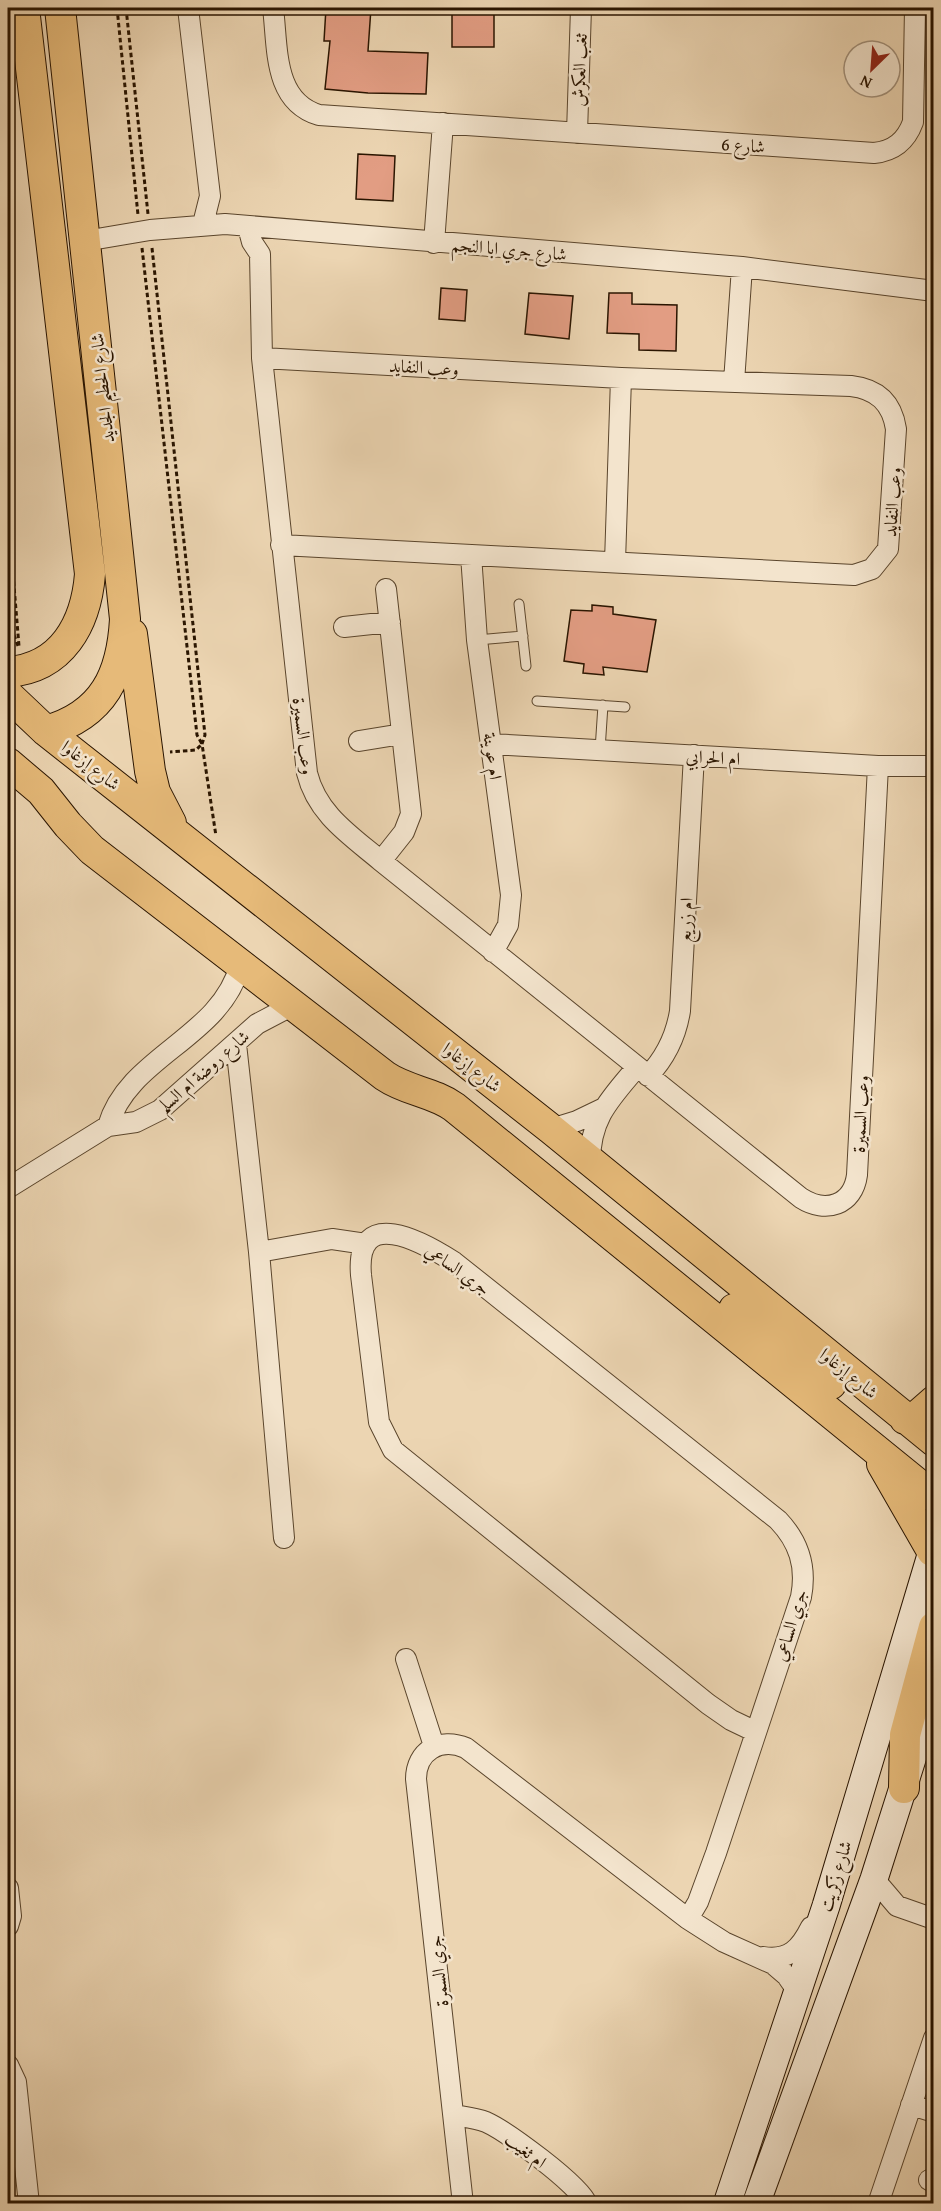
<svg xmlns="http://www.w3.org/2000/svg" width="941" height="2211" font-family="'Gentium Book Plus',Amiri,serif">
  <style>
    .building { fill: #e29d83; stroke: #2a1500; stroke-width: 1.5 }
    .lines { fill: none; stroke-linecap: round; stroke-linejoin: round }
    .lane-casing { stroke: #5a452c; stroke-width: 11 }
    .street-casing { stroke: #5a452c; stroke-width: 22 }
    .secondary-casing { stroke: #2a1500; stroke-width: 29 }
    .primary-casing { stroke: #2a1500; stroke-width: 32 }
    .path { stroke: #2a1500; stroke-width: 3; stroke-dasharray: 4.5 3; stroke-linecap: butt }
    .lane { stroke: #f3e4cd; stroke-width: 9 }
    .street { stroke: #f3e4cd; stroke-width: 20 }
    .secondary { stroke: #f3e4cd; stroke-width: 27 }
    .primary { stroke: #e6ba79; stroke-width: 30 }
    .labels { text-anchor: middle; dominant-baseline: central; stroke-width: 5; stroke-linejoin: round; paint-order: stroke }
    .street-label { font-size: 18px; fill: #2a1500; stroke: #f3e4cd }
  </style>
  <rect width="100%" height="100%" fill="#ecd5b2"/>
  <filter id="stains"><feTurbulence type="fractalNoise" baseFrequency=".00333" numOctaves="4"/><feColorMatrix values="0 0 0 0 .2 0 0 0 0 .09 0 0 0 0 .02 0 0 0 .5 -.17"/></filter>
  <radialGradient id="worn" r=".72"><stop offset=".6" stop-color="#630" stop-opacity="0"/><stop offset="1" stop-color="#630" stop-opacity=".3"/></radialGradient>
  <path class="building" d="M326,8H371L368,51L428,53L426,94L368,93L325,89L330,41H324Z
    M452,8H494V47H452Z
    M358,154L395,156L393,201L356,199Z
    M441,288L467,290L465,321L439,319Z
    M529,293L573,296L569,339L525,334Z
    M609,293H632V304L677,305L676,351L639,350V334L607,333Z
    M592,605L613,607V614L656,620L647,672L603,667L604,675L583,673L584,664L564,661L571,610L592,611Z"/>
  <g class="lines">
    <defs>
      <path id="lane" d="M519,604L526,666
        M477,640L523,636
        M537,701L625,707
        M600,750L603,705"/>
      <path id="street" d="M188,8L210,196L203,224
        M273,8C278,48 273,101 319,115L874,153C894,151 906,141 913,122L915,8
        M577,133L581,8
        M248,227L252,242L260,254L262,358L307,773C317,814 350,835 381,861L801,1198C826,1214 853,1205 857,1175L878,766
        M85,241L150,230L225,224L742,267L934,291
        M434,243L443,123
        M262,358L621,378L851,386C877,389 892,403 896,429L888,549L872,569L854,575L281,545
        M734,382L742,267
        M471,555L477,640L511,895L508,925L493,952
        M615,562L621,378
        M344,627L390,622
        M359,741L402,734
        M492,744L878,766H934
        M381,861L404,832L411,814L386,589
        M236,1044L259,1252L284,1538
        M648,1076C666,1057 676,1036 680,1011L694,755
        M108,1126C128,1056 221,1038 240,965
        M551,1129L577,1121L602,1109
        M590,1162C590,1118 610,1099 637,1067
        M8,1188L108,1126L136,1122L160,1110L257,1024L295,1004
        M259,1252L332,1239L366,1244
        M406,1659L434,1746
        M874,1879L897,1906L934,1919
        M8,1888L11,1916L8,1926
        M688,1919L698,1902L716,1853L801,1597C807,1566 799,1542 778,1520L454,1262C423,1242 355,1204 361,1275L379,1422L393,1450L708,1704L731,1720L756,1732
        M763,1957C789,1961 800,1949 811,1927
        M8,2065L16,2082L29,2204
        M911,2105L934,2112
        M454,2115C465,2117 476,2118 486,2122C506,2131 580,2185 587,2204
        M929,2180L934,2182
        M463,2204L416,1779C416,1751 440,1737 466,1748L688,1919L724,1942L773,1964L787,1976L798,1992
        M878,2204L934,2038"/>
      <path id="secondary" d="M727,2204L826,1906L934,1545
        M756,2204L874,1879L934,1690"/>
      <path id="primary" d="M132,634L150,771L155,792L171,823
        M8,672C62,668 86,624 90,574L24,8
        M8,695L46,731L551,1129L934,1441
        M46,731C104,715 122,674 125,619L60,8
        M8,763L41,791L68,825L92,850L385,1076C407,1091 433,1092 454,1107L934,1497
        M734,1309L831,1384
        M905,1419L918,1415L934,1401
        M882,1464L932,1551
        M904,1788L905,1735L934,1627"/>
    </defs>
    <use href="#lane" class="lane-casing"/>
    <use href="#street" class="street-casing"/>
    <use href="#secondary" class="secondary-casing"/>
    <use href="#primary" class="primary-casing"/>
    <path class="path" d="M117,8L138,215
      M126,8L148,214
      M142,248L197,735L202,744L196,750L170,752
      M152,248L205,735L202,744L216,836
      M8,514L19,646
      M8,598L11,627L18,646"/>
    <use href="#lane" class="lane"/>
    <use href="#street" class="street"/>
    <use href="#secondary" class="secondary"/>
    <use href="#primary" class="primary"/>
  </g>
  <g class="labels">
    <g class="street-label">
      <text transform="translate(579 70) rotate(-88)">ثغب العكرش</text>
      <text transform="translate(743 145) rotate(4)">شارع 6</text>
      <text transform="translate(509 249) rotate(5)">شارع جري ابا النجم</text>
      <text transform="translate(424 367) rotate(3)">وعب النفايد</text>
      <text transform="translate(102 388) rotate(-96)">شارع الحطيم الجديد</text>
      <text transform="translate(892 502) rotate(-86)">وعب النفايد</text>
      <text transform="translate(304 736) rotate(83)">وعب السميرة</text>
      <text transform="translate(493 756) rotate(82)">ام عوينة</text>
      <text transform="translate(713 757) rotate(3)">ام الحرابي</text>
      <text transform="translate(91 765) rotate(38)">شارع إزغاوا</text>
      <text transform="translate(685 920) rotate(-87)">ام زريع</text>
      <text transform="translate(472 1067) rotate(38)">شارع إزغاوا</text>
      <text transform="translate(203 1071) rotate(-41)">شارع روضة ام السلم</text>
      <text transform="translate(860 1114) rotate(-87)">وعب السميرة</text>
      <text transform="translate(458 1269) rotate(35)">جري الساعي</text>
      <text transform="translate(849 1373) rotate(39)">شارع إزغاوا</text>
      <text transform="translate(790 1625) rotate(-73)">جري الساعي</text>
      <text transform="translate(835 1876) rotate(-73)">شارع زكريت</text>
      <text transform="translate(438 1971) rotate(-96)">جري السمرة</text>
      <text transform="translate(526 2150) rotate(37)">ام ثغيب</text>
    </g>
  </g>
  <rect width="941" height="2211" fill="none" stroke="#ecd5b2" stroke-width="30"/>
  <rect x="9" y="9" width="923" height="2193" fill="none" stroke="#2a1500" stroke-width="3"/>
  <rect x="15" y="15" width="911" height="2181" fill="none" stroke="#2a1500" stroke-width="1.5"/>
  <g transform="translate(872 69) rotate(205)"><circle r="28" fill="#f3e4cd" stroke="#a3917b" stroke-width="1.5"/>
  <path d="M0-4.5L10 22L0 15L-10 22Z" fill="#8f2418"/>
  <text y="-9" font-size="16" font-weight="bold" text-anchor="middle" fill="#2a1500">N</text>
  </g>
  <rect width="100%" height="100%" filter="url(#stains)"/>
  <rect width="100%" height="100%" fill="url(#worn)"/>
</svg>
